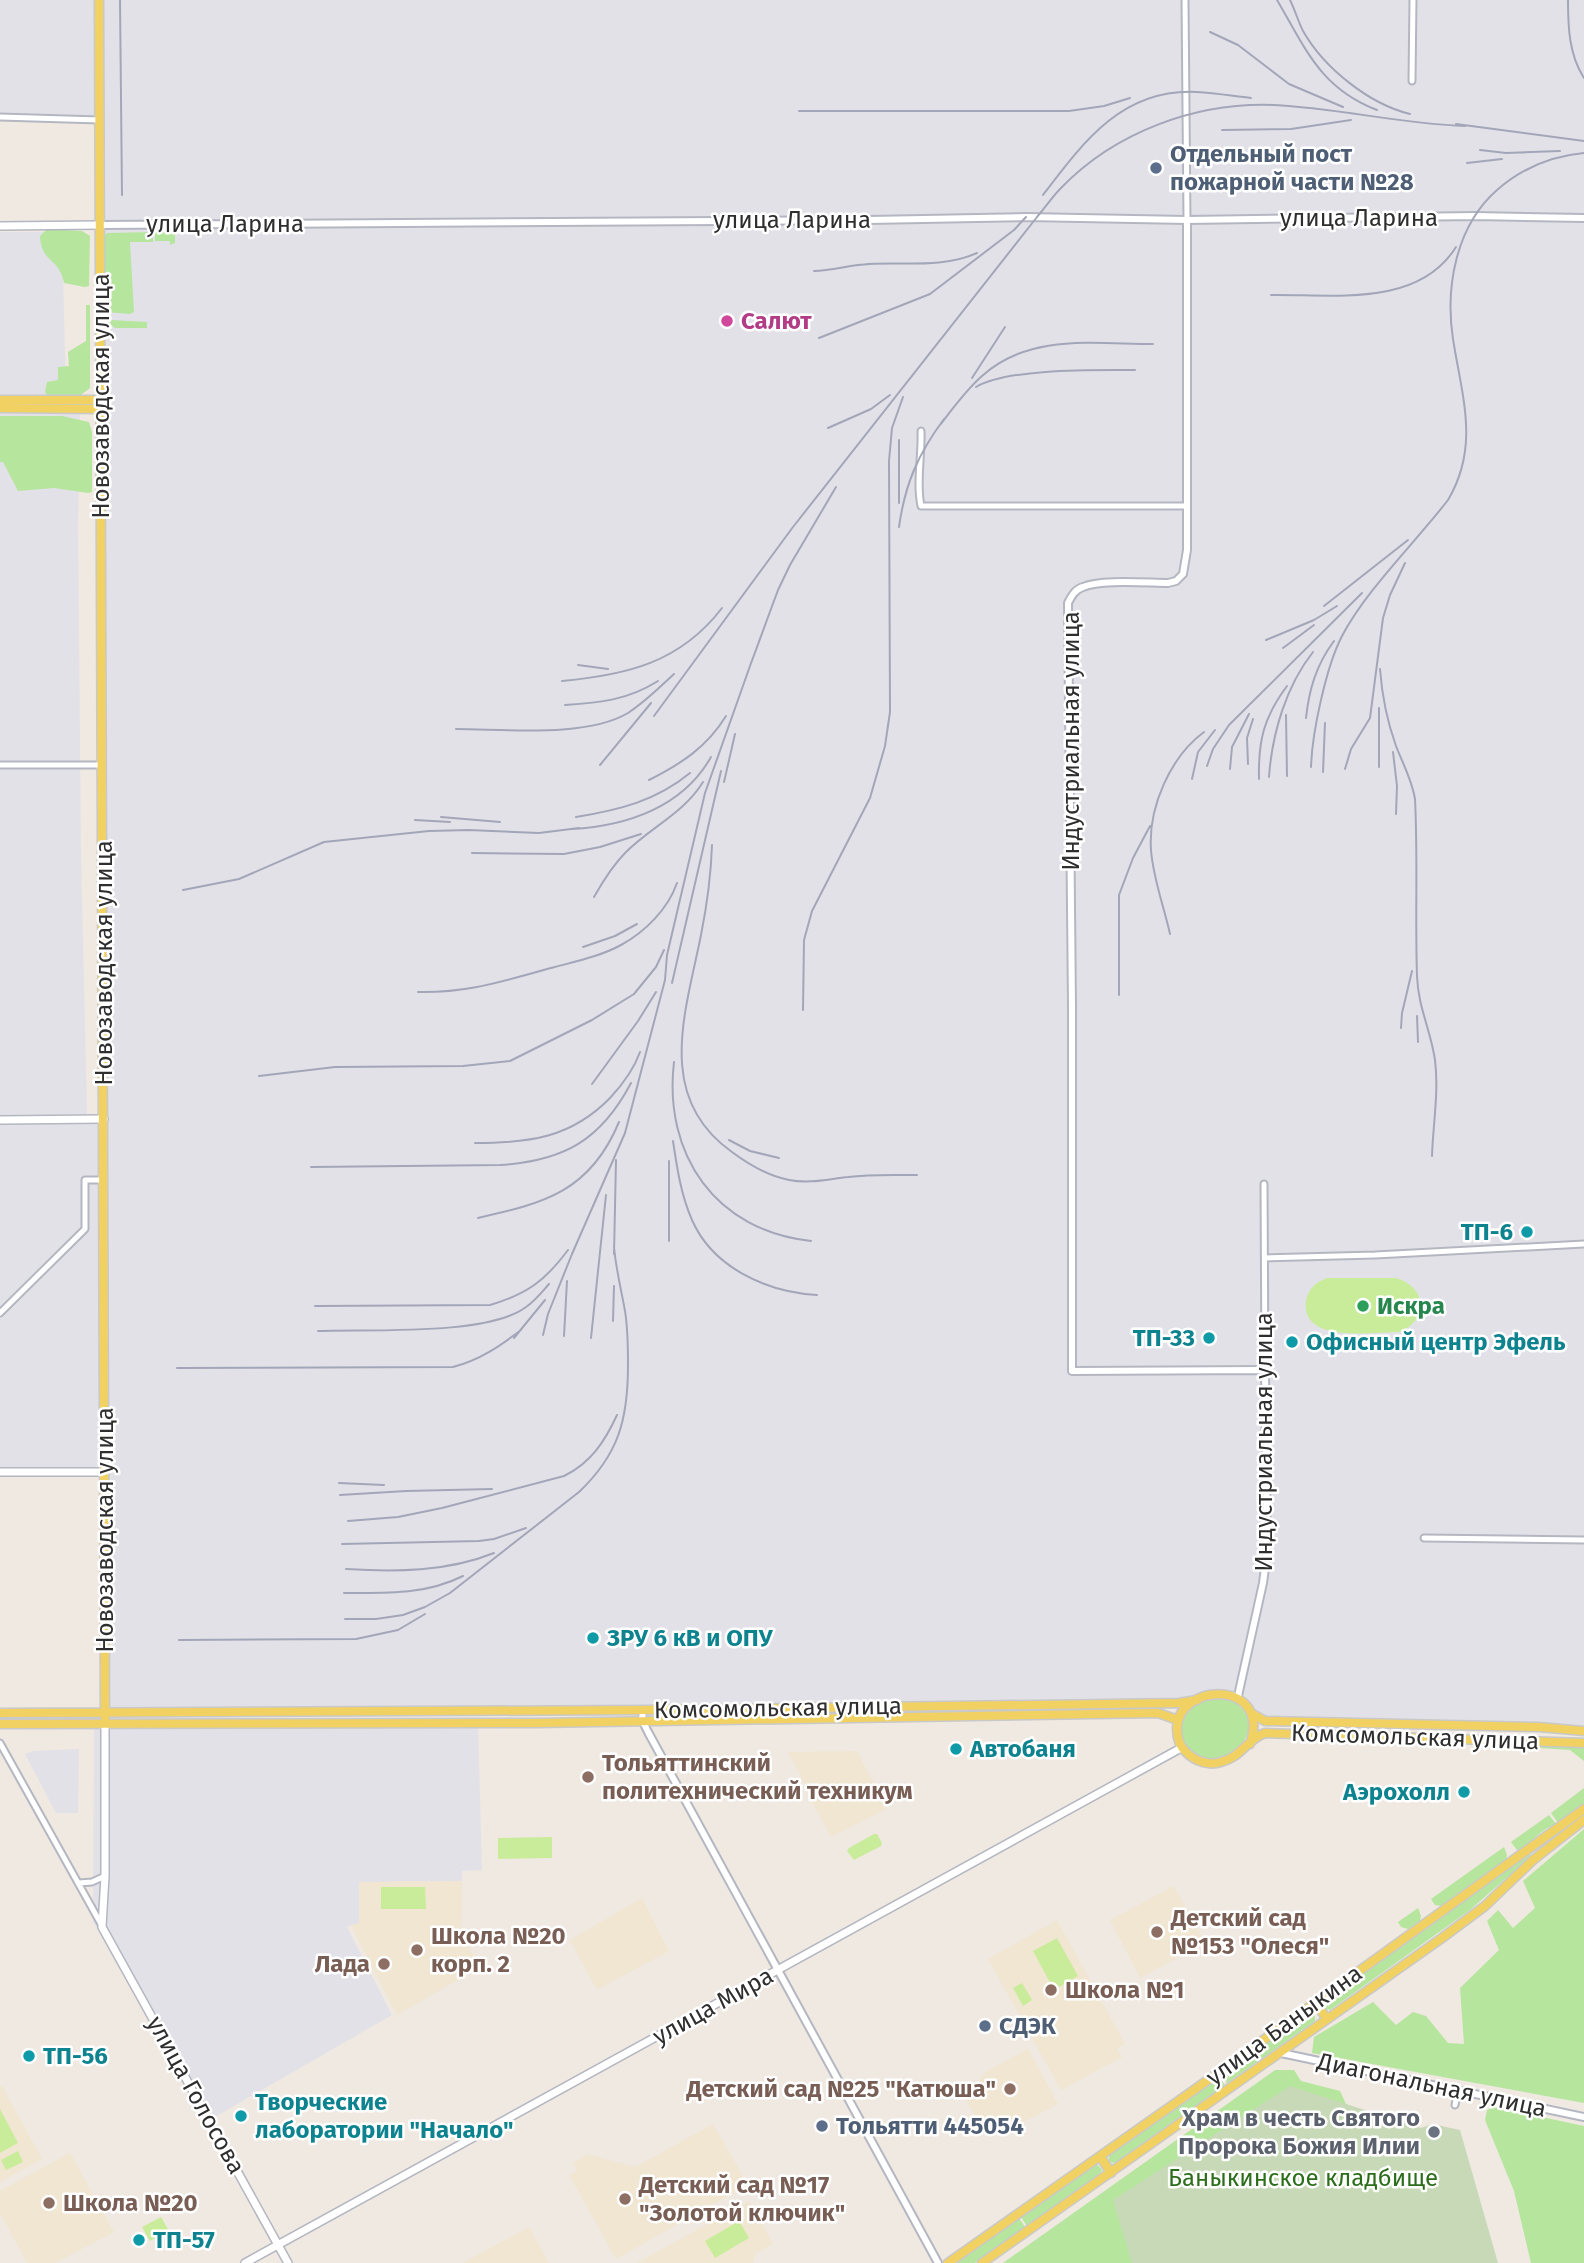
<svg xmlns="http://www.w3.org/2000/svg" width="1584" height="2263" font-family="'Fira Sans',sans-serif">
  <style>
    .industrial { fill: #e3e1e8 }
    .education { fill: #f0e6d1 }
    .green { fill: #b6e59e }
    .cemetery { fill: #c8d9b8 }
    .pitch { fill: #c9ec9a }
    .lines { fill: none; stroke-linecap: round; stroke-linejoin: round }
    .minor-casing { stroke: #b4b7c1; stroke-width: 9 }
    .tertiary-casing { stroke: #b4b7c1; stroke-width: 10 }
    .secondary-casing { stroke: #b4b7c1; stroke-width: 10 }
    .primary-casing { stroke: #c9c9c9; stroke-width: 11 }
    .minor { stroke: #fff; stroke-width: 5 }
    .tertiary { stroke: #fff; stroke-width: 6 }
    .secondary { stroke: #fff; stroke-width: 7 }
    .primary { stroke: #f2d163; stroke-width: 8 }
    .rail { stroke: #a3a6b8; stroke-width: 2 }
    .service-dot { fill: #5c6f8a; stroke: #fff; stroke-width: 2.5 }
    .hotel-dot { fill: #d1479c; stroke: #fff; stroke-width: 2.5 }
    .culture-dot { fill: #0f9aa8; stroke: #fff; stroke-width: 2.5 }
    .leisure-dot { fill: #2e9e5b; stroke: #fff; stroke-width: 2.5 }
    .education-dot { fill: #8d6e63; stroke: #fff; stroke-width: 2.5 }
    .worship-dot { fill: #6b7280; stroke: #fff; stroke-width: 2.5 }
    .labels { text-anchor: middle; dominant-baseline: central; stroke-width: 5; stroke-linejoin: round; paint-order: stroke }
    .service-label { font-size: 24px; font-weight: bold; fill: #4e5e75; stroke: #fff; text-anchor: start }
    .street-label { font-size: 24px; fill: #2e2e2e; stroke: #fff }
    .hotel-label { font-size: 24px; font-weight: bold; fill: #b23c85; stroke: #fff; text-anchor: start }
    .culture-label { font-size: 24px; font-weight: bold; fill: #0d838f; stroke: #fff; text-anchor: start }
    .leisure-label { font-size: 24px; font-weight: bold; fill: #27864d; stroke: #fff; text-anchor: start }
    .education-label { font-size: 24px; font-weight: bold; fill: #785e54; stroke: #fff; text-anchor: start }
    .worship-label { font-size: 24px; font-weight: bold; fill: #5b616d; stroke: #fff; text-anchor: end }
    .park-label { font-size: 24px; fill: #2c6e1b; stroke: #fff }
  </style>
  <rect width="100%" height="100%" fill="#efe9e1"/>
  <path class="industrial" d="M0,0H98L99,124L0,117Z
    M99,0H1584V1731L1265,1721L1238,1696L1194,1702L105,1712Z
    M0,232H62L66,396H0Z
    M0,411L80,412L78,526L81,852L87,1114L0,1116Z
    M102,1121L103,1469H0V1122Z
    M478,1725L482,1870L462,1871V1881L359,1882V1923L347,1927L392,2015L213,2118L93,1922L94,1726Z
    M79,1749L78,1813H56L25,1754L33,1751Z"/>
  <path class="education" d="M857,1751L887,1809L831,1837L806,1791V1786L788,1752Z
    M462,1881L461,1933L480,1967L397,2015L351,1926L359,1923V1882Z
    M1174,1886L1205,1943L1140,1978L1110,1920Z
    M642,1898L669,1951L597,1990L570,1940Z
    M1057,1920L1125,2044L1117,2049L1122,2057L1061,2090L988,1959Z
    M1028,2049L1058,2104L1016,2126L978,2120L962,2094L977,2085L984,2073Z
    M2,2086L42,2159L0,2182V2087Z
    M713,2124L748,2185L616,2259L569,2175L577,2171L573,2163L588,2154L635,2167Z
    M70,2153L114,2232L55,2263H27L0,2213V2191Z
    M749,2201L773,2244L755,2254L753,2263H637Z
    M529,2227L549,2263H463Z"/>
  <path class="green" d="M47,229L82,231L90,236L89,286L85,287L64,283C59,257 41,263 40,236Z
    M153,232V242H130L134,312L130,314L106,312L104,306V236L107,233Z
    M155,232H175V243L170,245V241H155Z
    M86,305H90V388L78,397H48L45,392L47,382L58,380V367L69,366L68,352L86,341Z
    M111,320L147,322V328H115L110,324Z
    M0,416H62L89,422L92,432V492L88,493L54,488L18,491L3,462H0Z
    M1227,1697C1286,1730 1209,1785 1185,1746C1174,1727 1185,1706 1205,1699C1212,1697 1220,1697 1227,1697Z
    M1539,1746L1584,1747V1761L1570,1750L1539,1748Z
    M1584,1788V1804L1558,1823L1551,1813Z
    M1549,1815L1556,1824C1538,1830 1532,1845 1517,1850L1511,1842Z
    M1584,1829V2103L1312,2053L1314,2037L1373,2002L1396,2025L1413,2012L1426,2016L1448,2043L1464,2044L1460,1988L1499,1950L1487,1921L1498,1910L1513,1928L1535,1908L1523,1881Z
    M1504,1847L1507,1855L1506,1860L1441,1906L1435,1905L1431,1899Z
    M1529,1854L1531,1856L1470,1910L1330,2010L1323,2008L1325,2000Z
    M1418,1908L1421,1916L1420,1921L1408,1929L1401,1927L1398,1922Z
    M1310,2011L1315,2013V2021L1227,2083L1220,2074Z
    M1275,2070H1294L1301,2081L1340,2091L1346,2104L1481,2263H1003Z
    M1218,2076L1225,2085L1116,2162L1112,2163L1109,2161V2154Z
    M1494,2107L1584,2126V2263H1531L1514,2191L1485,2120L1487,2110Z
    M1097,2164L1102,2170L1100,2174L1027,2226L1021,2217Z
    M1019,2218L1025,2227L975,2263H956Z"/>
  <path class="cemetery" d="M1290,2086L1421,2128L1432,2124L1460,2130L1498,2263H1132L1113,2200Z"/>
  <path class="pitch" d="M1327,1278H1396C1427,1287 1430,1320 1399,1332C1373,1332 1300,1344 1306,1301C1308,1289 1316,1282 1327,1278Z
    M874,1834H877L882,1843L881,1846L854,1860L847,1851L849,1848Z
    M552,1837V1858L498,1859V1838Z
    M381,1887H425L426,1909H381Z
    M1057,1938L1078,1976L1054,1990L1033,1951Z
    M1022,1983L1032,2000L1023,2006L1013,1988Z
    M0,2109L18,2143L0,2153Z
    M18,2151L23,2162L6,2170L1,2160Z
    M161,2217L169,2231L150,2241L142,2227Z
    M739,2221L749,2238L715,2258L705,2241Z"/>
  <g class="lines">
    <defs>
      <path id="minor" d="M1185,0L1187,220
        M1412,81L1413,0
        M0,117L100,120
        M921,431C922,456 916,482 921,506H1186
        M0,765H102
        M1264,1184L1265,1370
        M1265,1258L1375,1255L1584,1244
        M0,1313L85,1229V1180H103
        M1424,1538L1584,1540
        M0,1743L101,1924
        M79,1883L92,1882L105,1876
        M1455,2105L1458,2091"/>
      <path id="tertiary" d="M1187,220V550L1183,574L1176,581L1168,583C1148,583 1100,579 1083,587C1075,589 1071,597 1068,603L1072,1007V1371L1265,1370L1267,1553L1263,1583L1238,1696
        M100,225L869,220L1026,217L1187,220L1475,216L1584,218
        M643,1710L642,1720L648,1732L938,2263
        M1281,2053L1584,2117"/>
      <path id="secondary" d="M0,226L100,225
        M0,1120L104,1119
        M0,1472H105
        M105,1723V1876L102,1927L288,2263
        M245,2263L1181,1748"/>
      <path id="primary" d="M99,0L105,1723
        M0,400H102
        M0,408L102,409
        M0,1713L643,1710L1179,1703L1197,1700
        M1251,1713L1265,1721L1539,1727L1584,1731
        M0,1724L538,1723L1158,1713L1178,1720
        M1250,1744C1272,1680 1179,1681 1177,1728C1177,1737 1179,1746 1186,1752C1195,1761 1208,1766 1221,1762C1243,1756 1247,1739 1265,1733L1584,1743
        M1315,2002L1327,2019
        M1100,2156L1111,2173
        M948,2263L1194,2090L1584,1809
        M982,2263L1442,1938L1485,1906L1533,1860L1584,1820"/>
    </defs>
    <use href="#minor" class="minor-casing"/>
    <use href="#tertiary" class="tertiary-casing"/>
    <use href="#secondary" class="secondary-casing"/>
    <use href="#primary" class="primary-casing"/>
    <use href="#minor" class="minor"/>
    <use href="#tertiary" class="tertiary"/>
    <use href="#secondary" class="secondary"/>
    <use href="#primary" class="primary"/>
    <path class="rail" d="M120,0L122,195
      M1277,0C1306,49 1320,88 1377,110
      M1290,0C1295,10 1298,21 1303,31C1324,68 1369,104 1410,114
      M1568,0C1568,27 1569,55 1584,78
      M1210,32L1238,45L1289,84L1343,107
      M799,111H1069L1104,106L1130,98
      M1456,124L1584,141
      M1222,130L1291,129L1351,120
      M1480,150L1506,153L1560,151
      M1467,163L1502,159
      M1043,195C1084,141 1123,88 1197,92C1215,93 1233,96 1251,98
      M814,271C833,270 851,265 869,264C904,262 944,268 977,253
      M1271,295C1333,294 1418,308 1456,247
      M819,338L930,294L1014,230L1026,217
      M972,378L1005,327
      M976,387C1009,368 1095,370 1135,370
      M940,425C953,408 966,390 982,376C1029,333 1095,344 1153,344
      M828,428L871,409L890,395
      M899,503V440
      M899,527C905,484 918,454 944,419
      M1324,606L1408,540
      M1266,640L1314,620L1337,606
      M1283,648L1314,625
      M578,665L608,669
      M1380,669C1382,696 1387,721 1396,746C1403,764 1412,780 1415,799C1418,858 1415,917 1417,976C1418,1007 1431,1031 1435,1060C1439,1092 1433,1124 1432,1156
      M562,681C626,675 680,663 722,608
      M565,705C599,703 628,700 658,681
      M1286,715L1287,776
      M654,716L793,527L1037,217C1045,208 1052,197 1061,188C1115,132 1196,102 1274,105C1338,108 1401,124 1465,126
      M1306,718C1309,690 1316,665 1334,641
      M456,729C505,729 586,738 628,713C645,702 659,688 674,674
      M1393,752L1397,786L1396,814
      M1248,764L1247,738L1253,719
      M600,765L651,703
      M1207,766L1213,749L1229,725L1362,593
      M1311,767C1312,733 1326,667 1342,636C1367,589 1414,544 1448,500C1480,446 1462,397 1453,339C1445,287 1456,226 1497,190C1521,169 1551,156 1584,153
      M1379,767V708
      M1230,769L1232,747L1249,714
      M1345,769L1351,749L1370,718L1383,618L1390,595L1405,563
      M1323,772L1325,723
      M1269,777C1272,734 1286,686 1313,652
      M1192,779L1198,752L1215,730
      M1259,779C1258,740 1264,717 1287,686
      M649,780C681,764 707,747 726,716
      M724,782L735,734
      M441,817L500,822
      M576,817C619,810 656,801 690,773
      M415,820L450,822
      M572,829C627,826 683,807 711,757
      M712,845C711,875 707,905 701,935C686,1011 654,1097 732,1152C748,1164 769,1176 789,1180C809,1184 828,1179 848,1177C871,1174 894,1175 917,1175
      M472,853L564,854L600,847L641,834
      M183,890L239,879L324,842L429,831L469,830L539,833L579,828
      M594,897C603,881 613,865 626,852C651,827 684,813 703,782
      M1170,934C1164,907 1153,878 1151,850C1148,808 1170,757 1204,732
      M583,947L615,936L637,924
      M672,983L721,771
      M418,992C471,993 505,980 555,967C577,961 601,956 621,945C645,932 668,909 677,883
      M1119,995V895L1133,858L1150,826
      M803,1010L804,940L812,911L870,798L885,746L890,712L889,461L892,428L903,397
      M1417,1016L1418,1042
      M1401,1028L1402,1013L1412,971
      M674,1062C663,1155 716,1231 811,1241
      M259,1076L335,1067L463,1066L510,1061L592,1020L634,994L656,967L664,950
      M592,1084L638,1021L656,992
      M729,1140L750,1151L779,1158
      M673,1141C677,1168 681,1195 692,1220C713,1268 767,1292 817,1295
      M475,1143C529,1143 571,1138 610,1098C623,1084 634,1069 640,1052
      M311,1167L500,1165C564,1161 601,1140 631,1083
      M478,1218C544,1203 590,1192 619,1122
      M669,1241V1161
      M614,1254L616,1160
      M315,1306L490,1305C527,1294 545,1281 568,1250
      M613,1321L614,1286
      M318,1331C368,1329 488,1336 526,1307C535,1301 542,1292 549,1284
      M543,1335L548,1314L572,1254L625,1133L665,980L667,955L705,793L750,666L778,590L790,565L836,487
      M564,1336L567,1281
      M514,1338L545,1300
      M591,1338L606,1195
      M177,1368L453,1367C480,1360 500,1346 521,1330
      M339,1483L384,1485
      M340,1495L406,1491L492,1489
      M348,1521L398,1517L442,1508L564,1476C591,1463 605,1441 617,1415
      M342,1544L479,1541L494,1539L526,1528
      M346,1569C395,1572 447,1572 494,1553
      M344,1593C386,1593 425,1595 463,1576
      M345,1619H376L403,1615L425,1607L450,1593L579,1492C619,1454 628,1419 628,1365C628,1347 628,1329 625,1311C621,1289 616,1269 614,1247
      M179,1640L356,1639L398,1630L425,1614"/>
  </g>
  <g class="service-dot">
    <circle cx="1156" cy="168" r="7"/>
    <circle cx="985" cy="2026" r="7"/>
    <circle cx="822" cy="2126" r="7"/>
  </g>
  <circle class="hotel-dot" cx="727" cy="321" r="7"/>
  <g class="culture-dot">
    <circle cx="1527" cy="1232" r="7"/>
    <circle cx="1209" cy="1338" r="7"/>
    <circle cx="1292" cy="1342" r="7"/>
    <circle cx="593" cy="1638" r="7"/>
    <circle cx="956" cy="1749" r="7"/>
    <circle cx="1464" cy="1792" r="7"/>
    <circle cx="29" cy="2056" r="7"/>
    <circle cx="241" cy="2116" r="7"/>
    <circle cx="139" cy="2240" r="7"/>
  </g>
  <circle class="leisure-dot" cx="1363" cy="1306" r="7"/>
  <g class="education-dot">
    <circle cx="588" cy="1777" r="7"/>
    <circle cx="1157" cy="1932" r="7"/>
    <circle cx="417" cy="1950" r="7"/>
    <circle cx="384" cy="1964" r="7"/>
    <circle cx="1051" cy="1990" r="7"/>
    <circle cx="1010" cy="2089" r="7"/>
    <circle cx="625" cy="2199" r="7"/>
    <circle cx="49" cy="2203" r="7"/>
  </g>
  <circle class="worship-dot" cx="1434" cy="2132" r="7"/>
  <g class="labels">
    <g class="service-label">
      <text x="1170" y="154">Отдельный пост<tspan x="1170" dy="28">пожарной части №28</tspan></text>
      <text x="999" y="2026">СДЭК</text>
      <text x="836" y="2126">Тольятти 445054</text>
    </g>
    <g class="street-label">
      <text x="1359" y="218">улица Ларина</text>
      <text x="792" y="220">улица Ларина</text>
      <text x="225" y="224">улица Ларина</text>
      <text transform="translate(101 396) rotate(-90)">Новозаводская улица</text>
      <text transform="translate(1071 741) rotate(-90)">Индустриальная улица</text>
      <text transform="translate(104 963) rotate(-90)">Новозаводская улица</text>
      <text transform="translate(1264 1442) rotate(-90)">Индустриальная улица</text>
      <text transform="translate(105 1530) rotate(-90)">Новозаводская улица</text>
      <text transform="translate(778 1708) rotate(-1)">Комсомольская улица</text>
      <text transform="translate(1415 1737) rotate(2)">Комсомольская улица</text>
      <text transform="translate(713 2006) rotate(-29)">улица Мира</text>
      <text transform="translate(1284 2025) rotate(-36)">улица Баныкина</text>
      <text transform="translate(1432 2085) rotate(12)">Диагональная улица</text>
      <text transform="translate(196 2095) rotate(61)">улица Голосова</text>
    </g>
    <g class="hotel-label">
      <text x="741" y="321">Салют</text>
    </g>
    <g class="culture-label">
      <text x="1513" y="1232" text-anchor="end">ТП-6</text>
      <text x="1195" y="1338" text-anchor="end">ТП-33</text>
      <text x="1306" y="1342">Офисный центр Эфель</text>
      <text x="607" y="1638">ЗРУ 6 кВ и ОПУ</text>
      <text x="970" y="1749">Автобаня</text>
      <text x="1450" y="1792" text-anchor="end">Аэрохолл</text>
      <text x="43" y="2056">ТП-56</text>
      <text x="255" y="2102">Творческие<tspan x="255" dy="28">лаборатории "Начало"</tspan></text>
      <text x="153" y="2240">ТП-57</text>
    </g>
    <g class="leisure-label">
      <text x="1377" y="1306">Искра</text>
    </g>
    <g class="education-label">
      <text x="602" y="1763">Тольяттинский<tspan x="602" dy="28">политехнический техникум</tspan></text>
      <text x="1171" y="1918">Детский сад<tspan x="1171" dy="28">№153 "Олеся"</tspan></text>
      <text x="431" y="1936">Школа №20<tspan x="431" dy="28">корп. 2</tspan></text>
      <text x="370" y="1964" text-anchor="end">Лада</text>
      <text x="1065" y="1990">Школа №1</text>
      <text x="996" y="2089" text-anchor="end">Детский сад №25 "Катюша"</text>
      <text x="639" y="2185">Детский сад №17<tspan x="639" dy="28">"Золотой ключик"</tspan></text>
      <text x="63" y="2203">Школа №20</text>
    </g>
    <g class="worship-label">
      <text x="1420" y="2118">Храм в честь Святого<tspan x="1420" dy="28">Пророка Божия Илии</tspan></text>
    </g>
    <g class="park-label">
      <text x="1303" y="2178">Баныкинское кладбище</text>
    </g>
  </g>
</svg>
